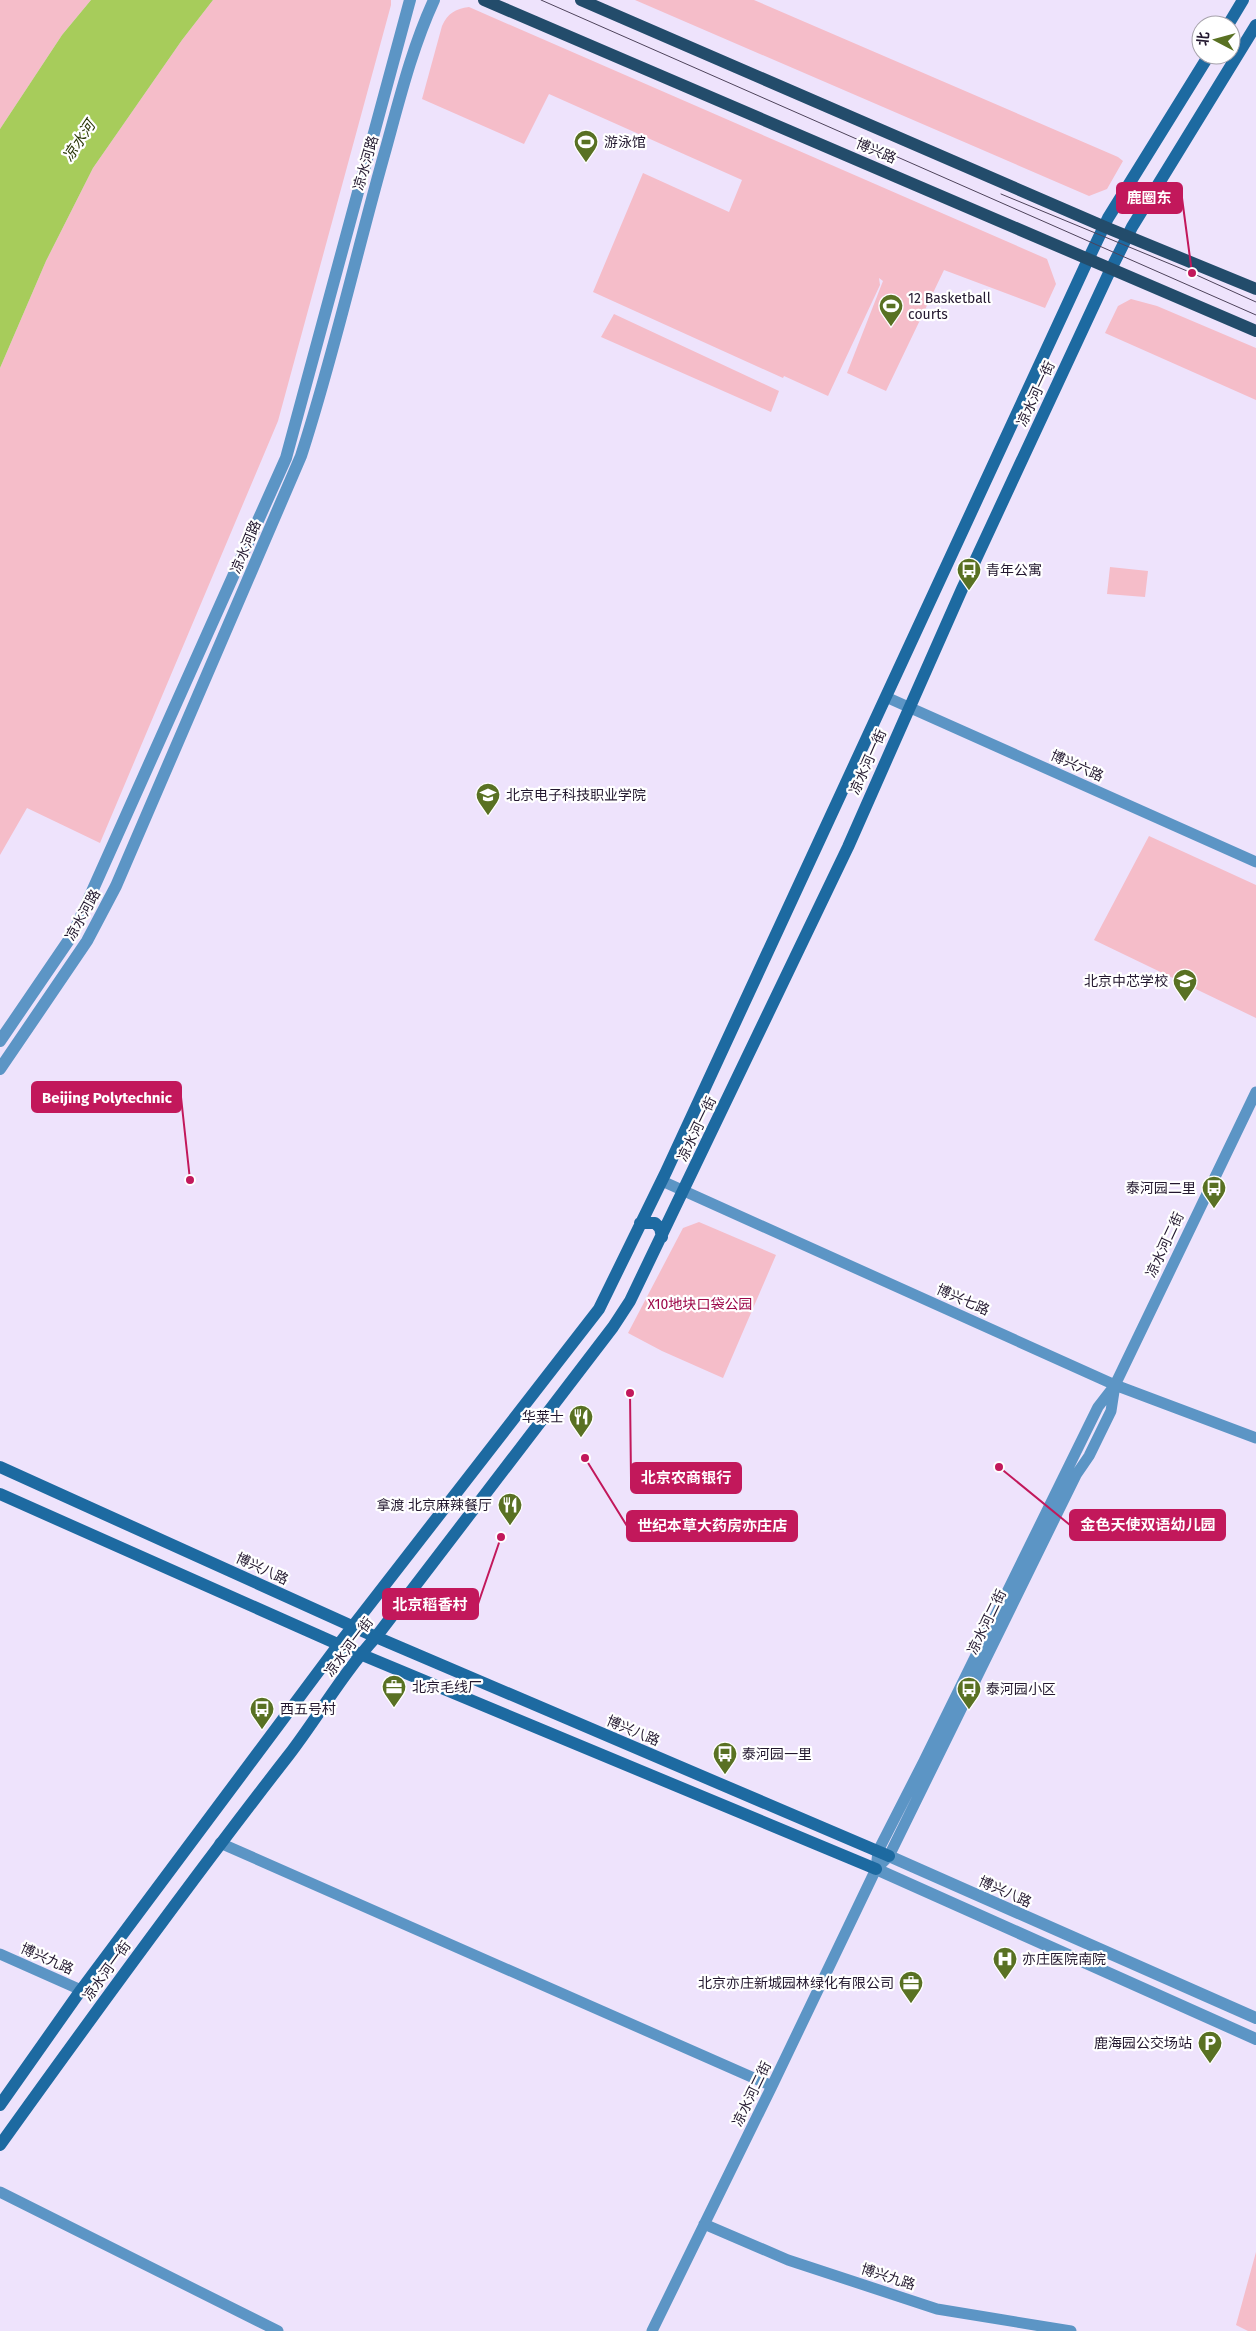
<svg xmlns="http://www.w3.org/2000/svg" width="1256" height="2331" font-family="'Fira Sans','Noto Sans SC',sans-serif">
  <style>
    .green { fill: #f5bdc9 }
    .water { fill: #a7cc5b }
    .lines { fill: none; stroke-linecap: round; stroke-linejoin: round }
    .minor { stroke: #5c95c5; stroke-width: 11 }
    .tertiary { stroke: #5c95c5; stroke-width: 12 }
    .secondary { stroke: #1d6aa1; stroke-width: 12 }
    .primary { stroke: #234c6b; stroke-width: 12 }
    .tram { stroke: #4e435b; stroke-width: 1 }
    .labels { text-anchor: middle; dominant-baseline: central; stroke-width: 4.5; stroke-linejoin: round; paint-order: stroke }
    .poi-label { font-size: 14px; fill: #23182f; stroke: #fff; text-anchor: start }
    .street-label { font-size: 14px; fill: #23182f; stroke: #fff }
    .park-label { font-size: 14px; fill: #9d0849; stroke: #fff }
    .water-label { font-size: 15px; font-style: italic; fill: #273405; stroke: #fff }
    .leader { fill: none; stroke: #c2185b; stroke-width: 2 }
    .callout-dot { fill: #c2185b; stroke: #fff; stroke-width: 2 }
    .callout { fill: #c2185b; stroke: #c2185b; stroke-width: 2 }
    .callout-label { font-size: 15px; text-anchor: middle; font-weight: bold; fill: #fff }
  </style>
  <rect width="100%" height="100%" fill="#eee3fc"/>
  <path class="green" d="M0,0H91L62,35L0,129Z
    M213,0H391V5L278,421L100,843L27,808L0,855V368L46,261L93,168L182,40Z
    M635,0H754L1118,157L1123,161L1107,189L1089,196Z
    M469,7L1047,259L1056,284L1045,308L944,270L886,391L847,373L883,281L879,278L880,285L828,396L784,376L783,378L593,292L643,173L729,212L742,180L549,94L524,144L422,99L442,26C448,13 455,9 469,7Z
    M1131,299L1157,306L1256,348V400L1105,333L1118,306Z
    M614,314L779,391L771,412L601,337Z
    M1110,567L1148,571L1145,597L1107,594Z
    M1149,836L1256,885V1018L1094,940Z
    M699,1222L776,1255L723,1378L662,1351L628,1333L683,1228Z
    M1256,2252V2331H1248L1236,2325Z"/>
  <path class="water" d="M91,0H213L182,40L93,168L46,261L0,368V129L62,35Z"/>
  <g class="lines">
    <path class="minor" d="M886,697L1256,862
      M662,1181L1115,1385L1256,1438
      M220,1843L772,2086
      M877,1860L878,1851L924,1761L1098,1407L1115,1385L1256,1092
      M0,1954L81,1990
      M0,2192L278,2331
      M704,2224L788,2260L937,2309L1071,2331
      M652,2331L772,2086L876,1869L889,1856L1076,1475L1089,1456L1111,1411L1115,1385"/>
    <path class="tertiary" d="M0,1041L73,934L286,458L410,0
      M0,1069L87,941L116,886L301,456C334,355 357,250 386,148C400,97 412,48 434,0
      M889,1856L1256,2018
      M876,1869L1256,2039"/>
    <path class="secondary" d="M1228,25L1243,0
      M640,1223H655L660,1228L662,1237
      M0,1467L376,1637L889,1856
      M0,1494L360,1654L876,1869
      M0,2105L81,1990L339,1644L599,1309L666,1172L1086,264L1108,218L1209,55
      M0,2145C94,2014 189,1883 288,1756C318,1717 343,1673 376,1637L613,1327L630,1301L848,847L962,589L1108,275L1132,227L1256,25"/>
    <path class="primary" d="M484,0L1256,331
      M581,0L1105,227L1256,289"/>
    <path class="tram" d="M541,0L1256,315
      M1001,194L1192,273L1256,302"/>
  </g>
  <defs>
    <symbol id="stadium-pin" viewBox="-11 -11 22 30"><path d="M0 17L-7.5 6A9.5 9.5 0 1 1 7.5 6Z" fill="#597123" stroke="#fff"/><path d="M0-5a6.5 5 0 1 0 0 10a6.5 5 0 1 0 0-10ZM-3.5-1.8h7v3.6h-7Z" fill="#fff"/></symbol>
    <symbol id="bus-pin" viewBox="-11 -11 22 30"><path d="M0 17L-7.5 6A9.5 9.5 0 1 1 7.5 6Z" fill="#597123" stroke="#fff"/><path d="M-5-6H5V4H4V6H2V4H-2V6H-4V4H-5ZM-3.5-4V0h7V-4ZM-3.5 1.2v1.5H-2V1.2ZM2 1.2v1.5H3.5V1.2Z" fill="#fff"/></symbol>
    <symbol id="university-pin" viewBox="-11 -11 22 30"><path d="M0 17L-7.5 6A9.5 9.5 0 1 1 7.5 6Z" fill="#597123" stroke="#fff"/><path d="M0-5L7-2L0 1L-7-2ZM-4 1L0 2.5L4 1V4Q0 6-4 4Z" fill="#fff"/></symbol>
    <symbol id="school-pin" viewBox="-11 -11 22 30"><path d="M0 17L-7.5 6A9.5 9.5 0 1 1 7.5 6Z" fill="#597123" stroke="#fff"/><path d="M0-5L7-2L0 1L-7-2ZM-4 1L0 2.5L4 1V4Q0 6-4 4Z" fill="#fff"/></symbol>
    <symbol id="restaurant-pin" viewBox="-11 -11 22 30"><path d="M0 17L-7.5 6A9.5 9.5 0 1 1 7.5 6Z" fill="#597123" stroke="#fff"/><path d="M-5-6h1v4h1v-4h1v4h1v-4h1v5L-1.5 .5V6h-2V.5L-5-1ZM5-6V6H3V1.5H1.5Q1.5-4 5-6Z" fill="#fff"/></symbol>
    <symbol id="office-pin" viewBox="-11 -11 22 30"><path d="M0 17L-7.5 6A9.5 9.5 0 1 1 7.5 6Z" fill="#597123" stroke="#fff"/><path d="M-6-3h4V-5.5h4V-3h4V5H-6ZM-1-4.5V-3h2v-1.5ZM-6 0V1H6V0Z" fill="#fff"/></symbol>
    <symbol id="hospital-pin" viewBox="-11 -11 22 30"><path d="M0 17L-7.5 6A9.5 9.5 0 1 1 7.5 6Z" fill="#597123" stroke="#fff"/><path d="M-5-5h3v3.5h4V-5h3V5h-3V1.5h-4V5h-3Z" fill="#fff"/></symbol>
    <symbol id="parking-pin" viewBox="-11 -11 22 30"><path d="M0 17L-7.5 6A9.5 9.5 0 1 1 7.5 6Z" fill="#597123" stroke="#fff"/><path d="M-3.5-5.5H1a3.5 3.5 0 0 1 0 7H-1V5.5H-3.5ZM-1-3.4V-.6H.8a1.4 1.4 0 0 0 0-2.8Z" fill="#fff"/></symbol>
  </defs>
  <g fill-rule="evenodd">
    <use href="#stadium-pin" x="572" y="128" width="28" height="38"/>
    <use href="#stadium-pin" x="877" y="292" width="28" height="38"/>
    <use href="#bus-pin" x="955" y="556" width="28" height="38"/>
    <use href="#university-pin" x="474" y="781" width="28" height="38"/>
    <use href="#school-pin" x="1171" y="967" width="28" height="38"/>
    <use href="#bus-pin" x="1200" y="1174" width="28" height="38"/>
    <use href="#restaurant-pin" x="567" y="1403" width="28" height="38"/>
    <use href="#restaurant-pin" x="496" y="1491" width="28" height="38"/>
    <use href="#office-pin" x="380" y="1673" width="28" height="38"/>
    <use href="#bus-pin" x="955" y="1675" width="28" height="38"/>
    <use href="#bus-pin" x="248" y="1695" width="28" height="38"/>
    <use href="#bus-pin" x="711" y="1740" width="28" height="38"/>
    <use href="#hospital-pin" x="991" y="1945" width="28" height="38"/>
    <use href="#office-pin" x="897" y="1969" width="28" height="38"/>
    <use href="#parking-pin" x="1196" y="2029" width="28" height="38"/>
  </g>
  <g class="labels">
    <g class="poi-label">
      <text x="604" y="142">游泳馆</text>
      <text x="908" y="298">12 Basketball<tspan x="908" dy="16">courts</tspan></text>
      <text x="986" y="570">青年公寓</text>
      <text x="506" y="795">北京电子科技职业学院</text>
      <text x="1168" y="981" text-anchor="end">北京中芯学校</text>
      <text x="1196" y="1188" text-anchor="end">泰河园二里</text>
      <text x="564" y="1417" text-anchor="end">华莱士</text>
      <text x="492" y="1505" text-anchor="end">拿渡 北京麻辣餐厅</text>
      <text x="412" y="1687">北京毛线厂</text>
      <text x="986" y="1689">泰河园小区</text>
      <text x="280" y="1709">西五号村</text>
      <text x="742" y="1754">泰河园一里</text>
      <text x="1022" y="1959">亦庄医院南院</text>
      <text x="894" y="1983" text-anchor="end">北京亦庄新城园林绿化有限公司</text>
      <text x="1192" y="2043" text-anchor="end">鹿海园公交场站</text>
    </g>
    <g class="street-label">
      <text transform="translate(876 151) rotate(23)">博兴路</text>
      <text transform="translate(366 163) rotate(-74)">凉水河路</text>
      <text transform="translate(1036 394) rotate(-65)">凉水河一街</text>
      <text transform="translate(246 547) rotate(-67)">凉水河路</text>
      <text transform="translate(868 762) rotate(-66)">凉水河一街</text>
      <text transform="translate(1077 766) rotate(24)">博兴六路</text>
      <text transform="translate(83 915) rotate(-61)">凉水河路</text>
      <text transform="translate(697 1129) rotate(-64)">凉水河一街</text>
      <text transform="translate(1165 1245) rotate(-65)">凉水河二街</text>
      <text transform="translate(963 1300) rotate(24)">博兴七路</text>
      <text transform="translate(262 1569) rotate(25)">博兴八路</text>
      <text transform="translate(987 1622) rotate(-64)">凉水河二街</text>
      <text transform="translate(349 1647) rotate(-53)">凉水河一街</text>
      <text transform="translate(633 1731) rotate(23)">博兴八路</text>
      <text transform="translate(1005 1892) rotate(24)">博兴八路</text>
      <text transform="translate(47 1959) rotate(24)">博兴九路</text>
      <text transform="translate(107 1971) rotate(-54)">凉水河一街</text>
      <text transform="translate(752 2094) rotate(-64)">凉水河二街</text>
      <text transform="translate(888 2277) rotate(18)">博兴九路</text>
    </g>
    <g class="park-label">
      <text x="700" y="1304">X10地块口袋公园</text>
    </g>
    <g class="water-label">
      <text transform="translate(79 141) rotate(-56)">凉水河</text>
    </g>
  </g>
  <path class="leader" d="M1192 273L1182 198M190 1180L181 1097M630 1393L631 1478M999 1467L1070 1525M585 1458L627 1526M501 1537L478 1604"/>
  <g class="callout-dot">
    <circle cx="1192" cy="273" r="5"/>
    <circle cx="190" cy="1180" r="5"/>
    <circle cx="630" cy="1393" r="5"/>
    <circle cx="999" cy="1467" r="5"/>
    <circle cx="585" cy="1458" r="5"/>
    <circle cx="501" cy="1537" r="5"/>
  </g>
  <g class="callout">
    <rect x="1117" y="183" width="65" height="30" rx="5"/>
    <rect x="32" y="1082" width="149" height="30" rx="5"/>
    <rect x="631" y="1463" width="110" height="30" rx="5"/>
    <rect x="1070" y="1510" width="155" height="30" rx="5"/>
    <rect x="627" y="1511" width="170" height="30" rx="5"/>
    <rect x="383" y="1589" width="95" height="30" rx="5"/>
  </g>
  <g class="callout-label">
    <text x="1149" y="203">鹿圈东</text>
    <text x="107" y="1103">Beijing Polytechnic</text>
    <text x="686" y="1483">北京农商银行</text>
    <text x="1148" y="1530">金色天使双语幼儿园</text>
    <text x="712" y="1531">世纪本草大药房亦庄店</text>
    <text x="430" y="1610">北京稻香村</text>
  </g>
  <g transform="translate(1216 40) rotate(276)"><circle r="24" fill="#ffffff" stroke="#a7a3ac"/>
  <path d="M0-4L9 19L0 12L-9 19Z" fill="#597123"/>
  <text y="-8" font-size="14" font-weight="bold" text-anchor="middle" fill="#23182f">北</text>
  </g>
</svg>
